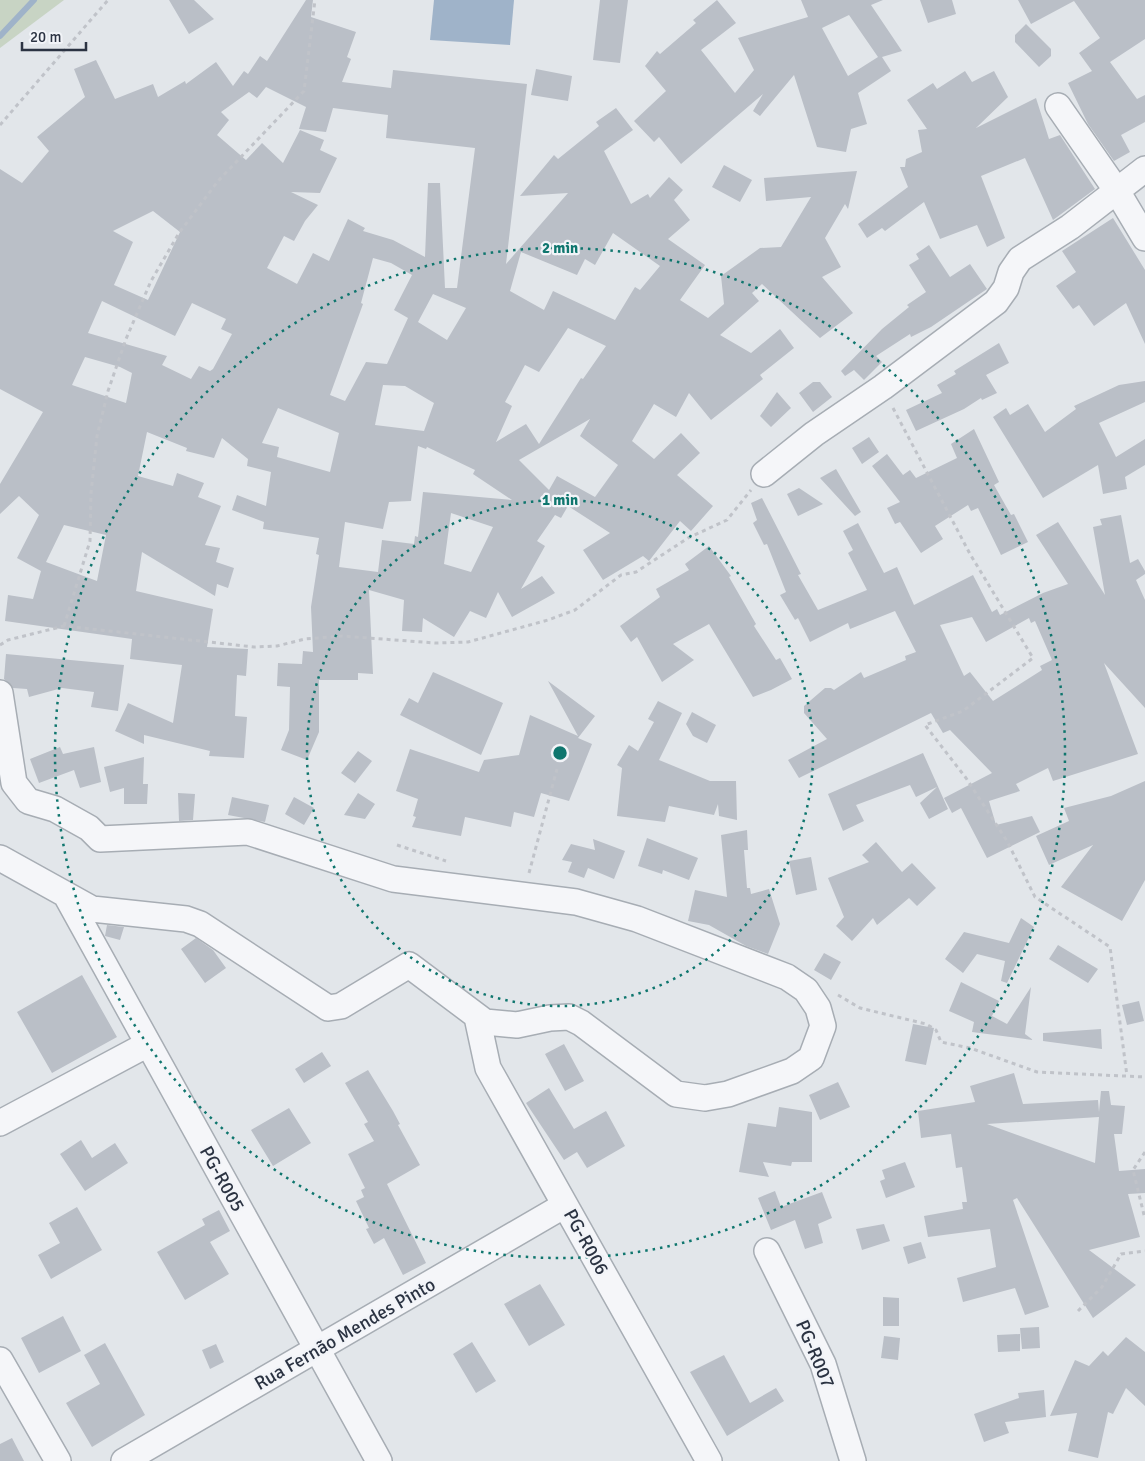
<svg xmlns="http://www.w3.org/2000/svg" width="1145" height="1461" font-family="Signika,sans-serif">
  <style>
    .green { fill: #c8d4c4 }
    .water { fill: #9fb3c9 }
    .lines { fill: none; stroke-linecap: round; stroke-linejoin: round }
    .stream { stroke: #9fb3c9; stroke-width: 6 }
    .building { fill: #babfc7; fill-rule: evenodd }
    .minor-casing { stroke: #a7adb4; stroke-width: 28 }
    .path { stroke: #c0c3c9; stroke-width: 3; stroke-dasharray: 4 4; stroke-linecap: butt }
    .minor { stroke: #f5f6f9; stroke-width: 25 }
    .ring { fill: none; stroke: #0f766e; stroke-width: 2.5; stroke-dasharray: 2.5 5 }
    .labels { text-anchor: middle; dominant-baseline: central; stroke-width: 4.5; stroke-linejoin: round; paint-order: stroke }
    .street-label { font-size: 19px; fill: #2b3342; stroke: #f2f4f8 }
    .centre { fill: #0f766e; stroke: #f2f4f8; stroke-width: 2.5 }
    .ring-label { font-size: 15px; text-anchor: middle; font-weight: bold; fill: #0f766e; stroke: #f2f4f8; stroke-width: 4.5; stroke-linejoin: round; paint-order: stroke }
  </style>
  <rect width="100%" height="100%" fill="#e2e6ea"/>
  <path class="green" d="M0,0H64L0,48Z"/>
  <path class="water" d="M434,0H514L510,45L430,40Z"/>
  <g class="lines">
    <path class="stream" d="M0,36L34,0"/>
  </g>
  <path class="building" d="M169,0H194L214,19L189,34Z
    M306,0H313L311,17L356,32L347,57L351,59L342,82L391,88L393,70L527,84L506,264L568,193L520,196L554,155L558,159L599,126L596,122L616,108L633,130L604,151L631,204L648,194L650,198L669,177L683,190L674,200L690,220L668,239L705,265L680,300L708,318L724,304L721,276L760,248L781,247L811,197L766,201L764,178L857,171L848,209L845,204L825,238L841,267L822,277L853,313L820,338L762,284L752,293L759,301L720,335L751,353L780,329L794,348L760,375L763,379L711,420L689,393L676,417L654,404L632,441L654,459L681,433L700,453L677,475L713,506L691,531L680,521L649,561L643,556L603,580L583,550L610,533L568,506L561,518L555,515L537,541L545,546L521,589L542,576L555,593L512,617L498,592L486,618L470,611L454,637L423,618L422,632L402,631L404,600L369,590L373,674L358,673V680H319V732L307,760L281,750L289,730L290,687L277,686L278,663L302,664L303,651L313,652L311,607L319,555L316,554L319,538L263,529L264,522L232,510L237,495L266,506L271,472L247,466L248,459L222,438L214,458L186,451L187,448L147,432L138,476L173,486L177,473L204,483L198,497L221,506L205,545L220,548L216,562L234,568L228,588L217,584L215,596L142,552L136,591L213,609L207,647L248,649L246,676L237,675L235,716L247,717L244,758L209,756L210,751L144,735V744L115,731L128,703L173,723L182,665L130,659L132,639L5,621L8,595L33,599L41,571L17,558L39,515L19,496L0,514V484L43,412L0,389V169L22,183L49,151L37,137L85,97L74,69L96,60L115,99L153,84L158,97L185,81L186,84L216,62L233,86L244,71L248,74L260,56L267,61ZM266,87L306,107L299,129L326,132L333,108L388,115L386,138L475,148L457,288H445L440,183H428L425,257L393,240L363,231L365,228L348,219L329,261L313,253L297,284L267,268L284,236L294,241L305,221L318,205L291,192L320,193L337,158L320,150L324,140L300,130L283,163L262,143L246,160L217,135L229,120L221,112L249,92L257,98ZM153,211L180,232L148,300L114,285L133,242L113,231ZM613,233L660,266L640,290L635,287L615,320L553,291L544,310L510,291L521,252L577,275L585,259L595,265ZM373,258L391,263L412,275L394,310L408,318L387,364L366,362L345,401L330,395L363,304L361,303ZM433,294L466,308L447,340L418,322ZM102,301L175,336L192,303L226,319L221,329L232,334L213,369L210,371L199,366L191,379L162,365L167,356L88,333ZM568,328L606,346L583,379L581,378L539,444L526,424L496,442L512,406L505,402L525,365L539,372ZM85,357L120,367L132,373L126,403L72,385ZM383,385L405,386L434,403L424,431L375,425ZM278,408L339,433L330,472L277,457L279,447L262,443ZM590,419L580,436L618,465L595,497L557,476L549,490L519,460ZM418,446L426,449L427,447L475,470L473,474L512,500L423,492L418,537L415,536L414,544L382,540L378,572L339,567L345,522L383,529L389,502L411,501ZM451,513L493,527L471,572L444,564ZM64,525L106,535L97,581L46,562Z
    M600,0H628L620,63L593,60Z
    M717,0L736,23L701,50L735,93L754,70L738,38L808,17L801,0H883L871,5L902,51L882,57L891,71L858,93L867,124L851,129L846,152L817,147L794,75L760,116L753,111L763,94L681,164L659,137L654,142L634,121L666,91L645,66L657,51L660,54L696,23L693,20ZM849,15L878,57L848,76L822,28Z
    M920,0H952L956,14L928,23Z
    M1018,0H1145V39L1110,62L1137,99L1145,95V122L1121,135L1130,152L1114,161L1088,124L1068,83L1092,71L1079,53L1100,38L1074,1L1031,24Z
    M1026,24L1051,49V56L1039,67L1015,42V35Z
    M536,69L572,76L568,101L531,95Z
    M965,71L972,82L994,71L1008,97L976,128L1036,98L1049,139L1060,135L1095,189L1053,220L1025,158L981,176L1005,238L987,247L977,225L940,239L924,202L885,231L882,228L867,238L858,224L908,187L900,167H905L906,159L922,152L918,130L927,129L907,100L933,83L937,89Z
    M724,165L752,180L740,202L712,187Z
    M1113,218L1145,270V344L1126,303L1094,326L1079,305L1073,309L1056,286L1076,272L1062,251Z
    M929,245L950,277L970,264L987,289L931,327L911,337L910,334L876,356L882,362L864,380L854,370L845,376L841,371L882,329L909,307L907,305L926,292L909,265L919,259L916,254Z
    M999,343L1009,363L986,375L997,393L982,400L981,398L964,409L916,431L906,410L942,393L937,385L956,374L954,371Z
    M1145,381V402L1099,423L1116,457L1145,439V465L1125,477L1127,489L1103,494L1098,465L1043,498L993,417L1006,408L1010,415L1028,404L1045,432L1076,409L1074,406L1119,385Z
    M813,382H820L832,397L813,412L799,393Z
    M777,392L791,408L771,427L760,416Z
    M974,429L999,482L994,485L1011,515L1014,514L1028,542L1001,555L978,508L971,511L968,505L935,526L943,539L921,553L900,522L895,524L887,508L900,502L872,466L887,454L903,475L910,470L916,478L957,458L951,444Z
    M869,437L879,452L862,464L852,448Z
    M836,469L861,512L855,516L820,478Z
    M799,488L823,504L798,516L787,494Z
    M762,498L801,574L798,575L818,610L867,590L848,553L853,550L843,531L858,523L884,573L897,567L914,605L973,575L992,612L997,609L1000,615L1043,593L1068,584L1036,535L1058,522L1105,595L1093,527L1102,525L1100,519L1121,515L1130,563L1138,559L1145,571V574L1136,580L1145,600V708L1104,663L1138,754L1053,781L1048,768L1016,784L1020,791L989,801L996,825L1032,816L1040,832L987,858L961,808L952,813L944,798L992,773L950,730L943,733L931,713L799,778L788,760L827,739L804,713V706L825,688H831L834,690L861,672L864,678L906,660L905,656L916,652L895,611L850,629L848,623L810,642L798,618L795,620L780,595L786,592L767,544L764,545L753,523L757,520L751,503ZM972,617L986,642L1029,618L1031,623L1035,621L1052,660L1040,666L1042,670L993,701L970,672L964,676L940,625Z
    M709,546L731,576L729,577L756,624L754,626L776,660L780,658L792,679L771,690L753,697L709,624L673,644L694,660L662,682L637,637L631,642L620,626L660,597L656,589L689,570L685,564Z
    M6,654L124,665L118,711L91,707L94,692L62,688L29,697L27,689L13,688L4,679Z
    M433,672L503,703L481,755L400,715L409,698L418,703Z
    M548,681L595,716L578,738L592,744L569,801L541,793L534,817L514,812L511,827L465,817L461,836L412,827L416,817L413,816L418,799L396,791L410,749L479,772L484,760L519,755L530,715L578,736Z
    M658,701L682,713L659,760L710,781H736L737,820L719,816L718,804L714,815L669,806L665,822L617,816L622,768L617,765L629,745L638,751L654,722L648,719Z
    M692,712L716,725L707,743L693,736L686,724Z
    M60,747L63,754L94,747L101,782L80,788L74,770L39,783L30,759Z
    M358,751L372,761L355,783L341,773Z
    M923,753L948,809L929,819L920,803L937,787L916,797L910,785L856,805L864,821L843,831L828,794Z
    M144,757L143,784H148L147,804H124V788L110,792L104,767Z
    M1145,781V880L1122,921L1061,887L1093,845L1049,865L1036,836L1069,821L1064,808L1111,796Z
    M178,793L195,794L193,820L179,821Z
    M358,793L375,804L365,819L344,815Z
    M232,797L269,805L265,822L228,815Z
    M294,797L314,808L304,825L285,814Z
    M747,830L748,850H744L747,888H750L751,894L769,889L780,924L768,954L746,946L709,925L688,921L695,890L727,897L721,835Z
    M647,838L698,858L689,880L663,870L662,874L638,866Z
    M593,839L625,851L614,879L588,868L584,878L568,872L572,862L562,860L571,844L595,850Z
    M876,842L902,872L912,863L936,888L917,906L909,898L877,925L873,918L852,941L836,926L844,917L828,878L869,862L862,855Z
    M811,857L817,890L796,895L789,861Z
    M1021,918L1034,927L1007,983L1001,981L1005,961L977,954L963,973L945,959L964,932L1009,943Z
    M107,925L124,927L120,940L105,936Z
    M196,938L213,950L226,968L205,983L181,949Z
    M1058,945L1098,969L1088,983L1049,959Z
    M824,953L841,962L831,980L814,970Z
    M82,975L117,1037L52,1073L17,1012Z
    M961,982L999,1001L992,1016L1007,1024L1031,987L1025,1034L1033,1040L972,1032L974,1022L949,1011Z
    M1139,1001L1144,1021L1127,1025L1122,1005Z
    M913,1024L934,1028L926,1065L905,1061Z
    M1101,1029L1102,1049L1043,1041V1033Z
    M564,1044L584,1081L565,1091L545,1054Z
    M322,1052L331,1066L304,1083L295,1069Z
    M368,1070L393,1111L400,1124L398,1125L420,1165L387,1184L426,1263L403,1275L384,1238L374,1244L366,1229L369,1228L356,1201L364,1197L361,1190L365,1188L348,1154L374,1141L364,1124L368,1122L345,1083Z
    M1014,1073L1023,1104L1098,1100L1099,1112L1101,1091H1109L1111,1105L1125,1106L1122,1134H1114L1119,1171L1145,1169V1193L1128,1194L1140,1237L1089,1250L1136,1285L1093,1318L1017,1198L1013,1200L1049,1307L1025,1315L1015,1288L963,1302L957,1278L996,1267L990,1229L928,1237L924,1216L963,1209L962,1202H967L962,1167L956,1168L951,1134L921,1138L918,1111L975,1102L970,1086ZM1099,1117L1095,1163L987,1124Z
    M838,1082L850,1107L820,1120L809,1095Z
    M549,1088L574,1129L606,1111L625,1146L587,1168L577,1152L564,1160L526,1103Z
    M779,1107L812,1112V1162H792L791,1166L763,1162L769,1177L739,1172L748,1123L776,1127Z
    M289,1108L311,1143L273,1166L251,1130Z
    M81,1140L92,1158L115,1143L128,1163L85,1191L60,1154Z
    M905,1162L915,1187L886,1198L880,1181L885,1179L882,1170Z
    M775,1191L781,1207L822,1192L832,1218L818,1224L823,1243L805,1249L795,1220L771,1230L758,1198Z
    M77,1207L102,1250L51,1279L38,1255L60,1243L49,1223Z
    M219,1210L230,1231L210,1242L229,1274L185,1300L157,1252L205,1225L202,1219Z
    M884,1224L890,1241L862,1250L856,1229Z
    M921,1242L926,1258L908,1264L903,1247Z
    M540,1284L565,1325L529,1346L504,1304Z
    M883,1297L899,1298V1326H883Z
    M63,1316L81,1351L39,1373L21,1338Z
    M1039,1327L1040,1348L1022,1349L1020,1328Z
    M1020,1334V1351L998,1352L997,1335Z
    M884,1336L900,1338L898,1360L881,1358Z
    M1126,1337L1145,1352V1406L1126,1388L1113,1414L1108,1412L1098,1458L1068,1451L1077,1413L1050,1416L1075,1360L1089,1366L1103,1351L1108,1356Z
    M472,1342L496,1381L476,1393L453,1354Z
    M105,1343L145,1415L92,1447L66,1403L100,1384L84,1355Z
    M216,1344L224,1362L210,1369L202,1350Z
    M724,1355L750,1403L776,1388L784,1401L727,1436L690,1372Z
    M1044,1390L1046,1417L1005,1422L1009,1433L984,1442L974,1414L1019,1398L1018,1393Z
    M12,1438L24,1461H0V1444Z"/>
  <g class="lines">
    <defs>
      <path id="minor" d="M1058,106L1117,191L1145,238
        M764,474L814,434L883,387L996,302L1006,288L1011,272L1020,259L1070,227L1145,169
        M0,693L14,783L28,801L55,809L89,828L100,839L248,832L393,879L576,902L637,919L787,977L806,990L818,1008L823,1026L811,1058L792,1071L728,1094L705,1098L676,1094L581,1023L569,1017L550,1018L517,1025L485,1022L409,965L341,1006L328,1008L200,924L186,919L92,909L0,858
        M67,897L379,1461
        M477,1017L488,1068L709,1461
        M0,1123L148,1044
        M767,1251L823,1364L853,1461
        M0,1360L58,1461
        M124,1461L565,1205"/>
    </defs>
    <use href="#minor" class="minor-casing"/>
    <path class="path" d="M0,125L108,0
      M893,408L970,554L1033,658L963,711L925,725L966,778L1007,841L1035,897L1110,947L1127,1076
      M64,626L90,541L91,493L97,436L108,391L126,339L151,281L179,233L218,181L304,91L315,0
      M0,645L8,640L64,626L254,647L277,646L305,639L342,636L435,643L468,642L548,620L575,610L621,575L636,572L688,538L727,520L751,490
      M397,845L446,861
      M529,873L557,769
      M838,995L860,1008L926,1024L936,1030L941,1042L970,1048L1037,1072L1145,1077
      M1145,1152L1133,1170L1145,1219
      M1078,1311L1102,1287L1121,1254L1145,1251"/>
    <use href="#minor" class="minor"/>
  </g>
  <g class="ring">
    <circle cx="560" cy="753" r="253"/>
    <circle cx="560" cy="753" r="505"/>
  </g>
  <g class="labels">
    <g class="street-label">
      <text transform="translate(222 1179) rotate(61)">PG-R005</text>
      <text transform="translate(586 1242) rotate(61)">PG-R006</text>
      <text transform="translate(345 1334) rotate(-30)">Rua Fernão Mendes Pinto</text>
      <text transform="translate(815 1354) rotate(67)">PG-R007</text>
    </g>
  </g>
  <circle cx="560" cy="753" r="8" class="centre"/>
  <g class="ring-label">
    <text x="560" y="253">2 min</text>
    <text x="560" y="505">1 min</text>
  </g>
  <path d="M22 42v8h64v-8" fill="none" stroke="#2b3342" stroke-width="2.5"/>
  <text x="30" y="42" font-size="15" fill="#2b3342" stroke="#f2f4f8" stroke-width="4" paint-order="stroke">20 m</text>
</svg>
